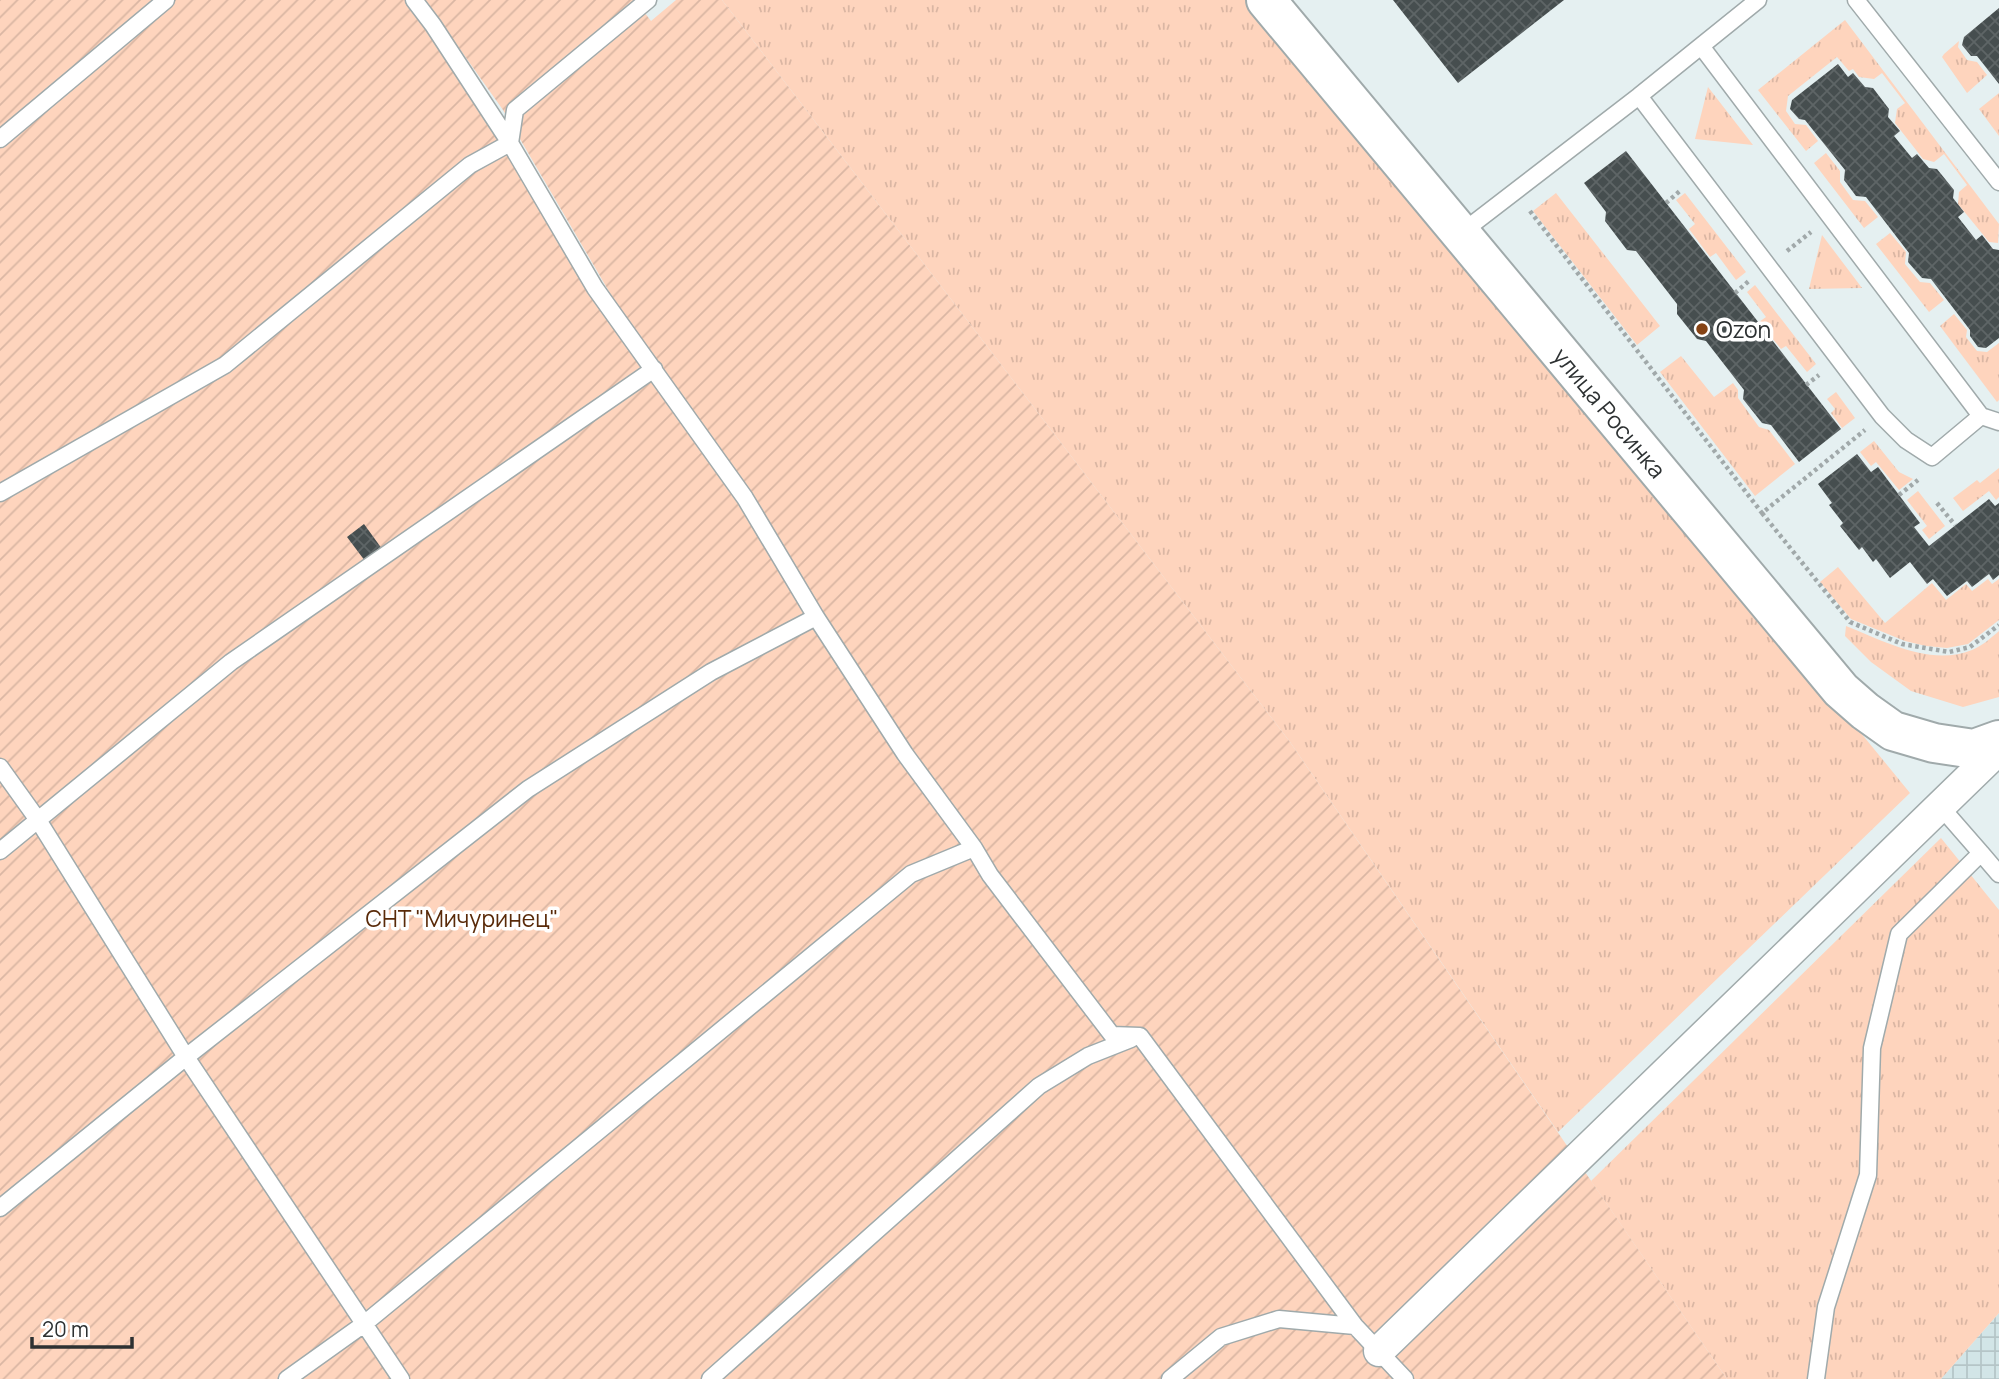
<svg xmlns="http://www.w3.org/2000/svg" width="1999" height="1379" font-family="Manrope,sans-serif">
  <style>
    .industrial { fill: url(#industrial-grid) }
    .grass { fill: url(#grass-tufts) }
    .garden { fill: url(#garden-furrows) }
    .building { fill: url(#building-cross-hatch) }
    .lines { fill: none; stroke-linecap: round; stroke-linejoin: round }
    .lane-casing { stroke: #a0aaab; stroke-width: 19 }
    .street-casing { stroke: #a0aaab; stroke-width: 33 }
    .primary-casing { stroke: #a0aaab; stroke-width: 42 }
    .path { stroke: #a1a9aa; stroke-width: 4.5; stroke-dasharray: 3.5 3.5; stroke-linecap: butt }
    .lane { stroke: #fff; stroke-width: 16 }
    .street { stroke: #fff; stroke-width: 30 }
    .primary { stroke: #fff; stroke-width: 38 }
    .poi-dot { fill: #864314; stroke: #fff; stroke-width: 2.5 }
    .labels { text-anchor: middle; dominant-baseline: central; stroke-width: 7; stroke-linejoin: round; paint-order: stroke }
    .poi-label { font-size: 23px; fill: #2d3132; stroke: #fff; text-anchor: start }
    .street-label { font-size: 23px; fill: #2d3132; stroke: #fff }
    .park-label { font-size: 23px; fill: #592a09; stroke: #fff }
  </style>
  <defs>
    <pattern id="industrial-grid" width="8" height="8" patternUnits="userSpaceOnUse" patternTransform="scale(1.75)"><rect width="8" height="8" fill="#d2e5e7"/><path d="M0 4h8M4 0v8" fill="none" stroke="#b5c5c7"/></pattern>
    <pattern id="grass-tufts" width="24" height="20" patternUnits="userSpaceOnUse" patternTransform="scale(1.75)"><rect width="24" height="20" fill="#fed4bd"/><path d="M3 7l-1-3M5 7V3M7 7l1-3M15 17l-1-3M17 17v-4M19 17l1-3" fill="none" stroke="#dab6a3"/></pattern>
    <pattern id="garden-furrows" width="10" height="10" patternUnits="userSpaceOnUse" patternTransform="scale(1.75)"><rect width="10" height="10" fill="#fed4bd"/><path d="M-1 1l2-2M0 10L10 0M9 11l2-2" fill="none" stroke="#dab6a3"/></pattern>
    <pattern id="building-cross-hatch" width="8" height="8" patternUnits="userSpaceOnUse" patternTransform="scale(1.75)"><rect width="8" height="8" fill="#464e4f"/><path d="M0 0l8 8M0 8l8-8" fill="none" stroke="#5e6566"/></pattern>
  </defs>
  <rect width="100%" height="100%" fill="#e5f0f1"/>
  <path class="industrial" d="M1999,1313V1379H1941Z"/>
  <path class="grass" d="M722,0H1261L1910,793L1558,1132L1290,742Z
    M1845,20L1999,224L1998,243L1989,242L1958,204L1959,192L1967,185L1944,154L1934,162L1923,159L1895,123L1897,109L1905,103L1882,73L1874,79L1859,77L1853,69L1849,71L1837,57L1788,96L1786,111L1795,124L1806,125L1818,141L1806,151L1758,90Z
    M1959,41L1958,47L1967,60L1977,62L1987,75L1967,93L1942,57L1944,54Z
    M1708,87L1753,145L1695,139Z
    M1999,93V136L1979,109Z
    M1826,153L1840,171V182L1853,200L1865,201L1878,217L1864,228L1814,163Z
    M1556,193L1660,326L1637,345L1533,211Z
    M1685,193L1746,272L1736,280L1716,253L1710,257L1689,229L1695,224L1676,200Z
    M1890,233L1906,252L1905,264L1920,282L1930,283L1944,300L1929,312L1876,244Z
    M1822,235L1862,288L1809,289Z
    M1755,285L1816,364L1807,372L1786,346L1781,349L1759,322L1766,317L1747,292Z
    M1954,314L1967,330L1966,337L1977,351L1987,352L1999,343V400L1997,402L1940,326Z
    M1681,356L1714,397L1733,383L1738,390V398L1759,427L1769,430L1795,464L1755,496L1660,372Z
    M1836,392L1855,418L1842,428L1831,413L1835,409L1827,399Z
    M1874,441L1899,472L1913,479L1899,490L1876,462L1871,466L1860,452Z
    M1999,468V497L1996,500L1989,491L1963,511L1953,498L1977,480L1980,483Z
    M1918,491L1945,526L1929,539L1922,530L1927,526L1907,500Z
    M1838,567L1885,623L1932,583L1946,600L1966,584L1972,591L1988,579L1992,584L1999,579V620L1968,644L1947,648L1926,646L1905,641L1851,619L1820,582Z
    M1846,626C1884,641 1931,667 1972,650C1982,646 1991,638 1999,631V697L1963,707L1911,691L1871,662L1845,636Z
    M1941,838L1999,910V1313L1941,1379H1727L1591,1181Z"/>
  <path class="garden" d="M0,0H414L649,360L503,110L425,0H635L651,21L676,0H722L1290,742L1727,1379H0Z"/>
  <path class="building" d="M1393,0H1564L1458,83Z
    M1999,8V84L1977,56H1971L1962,45L1964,37Z
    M1838,64L1848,77L1853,73L1865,87L1873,88L1889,109L1888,117L1900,131L1894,136L1912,158L1917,154L1929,168L1937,169L1954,190L1953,198L1964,212L1958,217L1976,240L1982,235L1993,249L1999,250V338L1986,348L1978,347L1970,336V330L1931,279L1922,278L1908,262L1909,253L1866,197L1856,196L1844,180L1845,170L1805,120L1799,119L1790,109L1792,100Z
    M1626,151L1841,429L1799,462L1771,425L1762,423L1743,399L1744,390L1706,341L1697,339L1677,314V304L1636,251L1627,250L1605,221L1606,212L1584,183Z
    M1857,454L1871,472L1878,467L1920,523L1914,527L1929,546L1989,499L1995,506L1999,503V575L1993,580L1989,574L1972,587L1967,581L1947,596L1933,579L1927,584L1910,562L1890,578L1876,559L1873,562L1862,547L1859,550L1840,526L1843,523L1829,505L1832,503L1818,484Z
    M364,524L385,553L368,565L347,537Z"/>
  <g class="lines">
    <defs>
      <path id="lane" d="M414,0L433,25L510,143L595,288L745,498L816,617L905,754L974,848L990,875L1112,1035L1140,1036L1355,1326L1405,1379
        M1856,0L1999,182
        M1701,46L1758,0
        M1639,96L1701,46L1981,416
        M0,139L166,0
        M1461,233L1639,96L1882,416L1906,440L1932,457L1981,416L1999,422
        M0,493L225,365L470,165L510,143L515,110L648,0
        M0,767L38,820L186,1057L401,1379
        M0,851L231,662L654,369
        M1981,853L1999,874
        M0,1208L186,1057L528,789L711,672L816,617
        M287,1379L364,1324L911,874L974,848
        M710,1379L1039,1086L1088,1056L1131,1039
        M1170,1379L1221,1337L1279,1319L1355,1326
        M1816,1379L1826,1307L1868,1175L1872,1048L1899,934L1981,853L1940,806"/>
      <path id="street" d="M1379,1351L1999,749"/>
      <g id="primary">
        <path id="s1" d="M1266,0L1841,690L1865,711L1893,731L1934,743L1974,749L1999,740"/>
      </g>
    </defs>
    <use href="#lane" class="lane-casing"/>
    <use href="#street" class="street-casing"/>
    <use href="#primary" class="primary-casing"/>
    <path class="path" d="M1666,203L1681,190
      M1530,211L1762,513L1865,430
      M1787,251L1811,232
      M1735,293L1750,280
      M1806,385L1819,375
      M1899,495L1918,480
      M1937,503L1955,525
      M1762,513L1850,622L1902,644L1949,652L1970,647L1999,625"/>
    <use href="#lane" class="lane"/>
    <use href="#street" class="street"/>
    <use href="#primary" class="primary"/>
  </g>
  <circle class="poi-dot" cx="1702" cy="329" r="7"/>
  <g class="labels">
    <g class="poi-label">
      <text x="1716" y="329">Ozon</text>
    </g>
    <g class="street-label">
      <text stroke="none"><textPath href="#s1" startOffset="537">улица Росинка</textPath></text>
    </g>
    <g class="park-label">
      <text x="462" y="918">СНТ "Мичуринец"</text>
    </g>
  </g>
  <path d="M32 1337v10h100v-10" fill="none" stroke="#2d3132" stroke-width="3.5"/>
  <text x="42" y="1337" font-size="21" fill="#2d3132" stroke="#ffffff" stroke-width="5" paint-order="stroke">20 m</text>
</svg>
